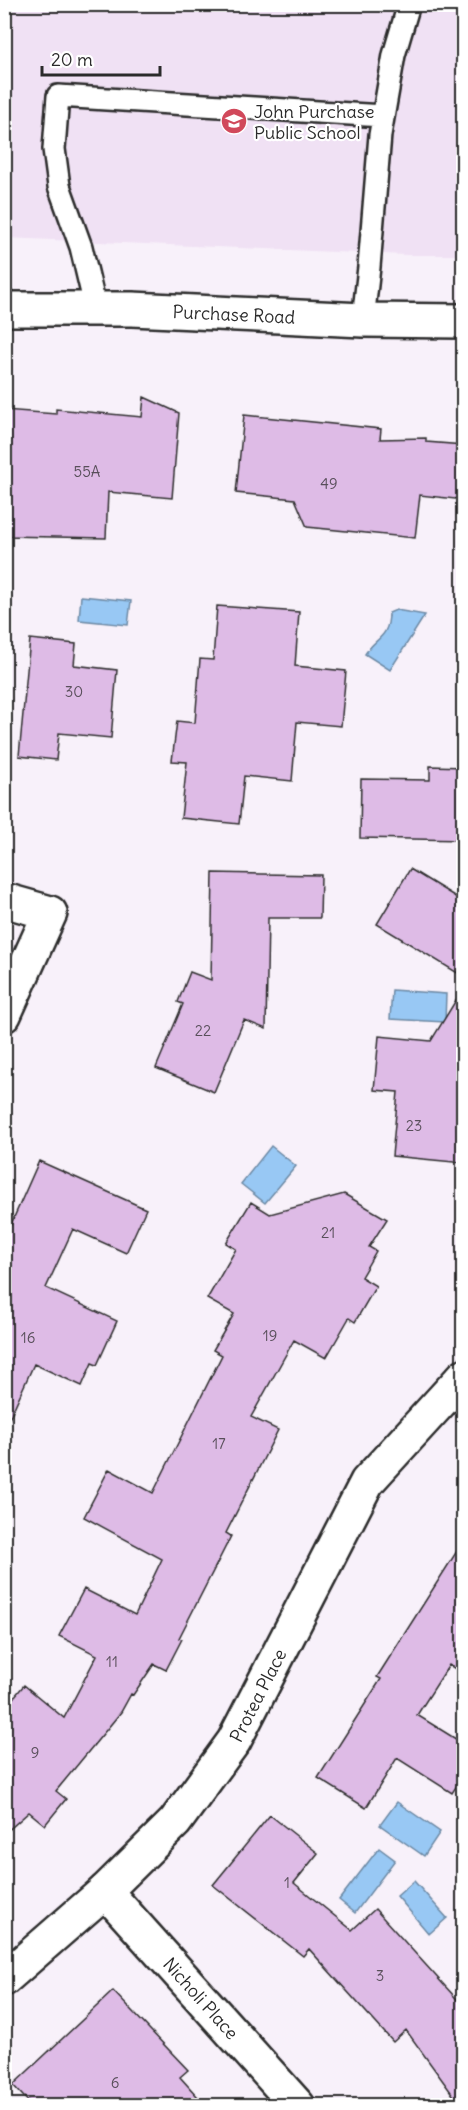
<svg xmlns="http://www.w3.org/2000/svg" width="468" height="2110" font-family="Delius,sans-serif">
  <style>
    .built { fill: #f0e1f4 }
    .water { fill: #98c8f4; stroke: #6c89a4; stroke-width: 1.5 }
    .building { fill: #debbe6; stroke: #2b2b2b; stroke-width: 1.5 }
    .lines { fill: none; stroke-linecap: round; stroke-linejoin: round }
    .lane-casing { stroke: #2b2b2b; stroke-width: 26 }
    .street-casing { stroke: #2b2b2b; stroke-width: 38 }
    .secondary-casing { stroke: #2b2b2b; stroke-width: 38 }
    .lane { stroke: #fff; stroke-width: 21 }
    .street { stroke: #fff; stroke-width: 33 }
    .secondary { stroke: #fff; stroke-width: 33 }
    .labels { text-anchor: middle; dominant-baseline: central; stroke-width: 4.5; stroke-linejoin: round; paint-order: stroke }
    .number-label { font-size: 15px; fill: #584f5a }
    .poi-label { font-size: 18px; fill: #2b2b2b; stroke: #fff; text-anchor: start }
    .street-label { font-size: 18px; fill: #2b2b2b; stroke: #fff }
  </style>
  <rect width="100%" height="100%" fill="#f8f1fa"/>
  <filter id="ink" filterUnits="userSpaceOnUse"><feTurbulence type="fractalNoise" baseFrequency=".0167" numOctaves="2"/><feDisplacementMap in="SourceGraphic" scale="12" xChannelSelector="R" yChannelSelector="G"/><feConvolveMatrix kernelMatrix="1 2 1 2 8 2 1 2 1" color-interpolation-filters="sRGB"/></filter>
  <g filter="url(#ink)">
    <path class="built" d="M5,5H463V255H406L5,238Z"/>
    <path class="water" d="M81,596L131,601L128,625L79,620Z
      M396,610L425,615L390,670L365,654C376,637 389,638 389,613Z
      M392,990L446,994L445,1022L390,1019Z
      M271,1146L296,1166L265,1203L241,1184Z
      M397,1802L440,1832L424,1856L380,1825Z
      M379,1848L395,1860L355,1913L339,1900Z
      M414,1881L447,1918L429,1934L397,1896Z"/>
    <path class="building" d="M144,397L179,413L172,498L108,492L106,538L4,536V410L56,414V409L142,417Z
      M244,415L381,429L380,439L426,438V442L464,445V500L420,495L415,538L307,527L295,499L236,493Z
      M217,606L299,612L295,666L346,671L341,726L297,722L292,781L244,776L239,824L181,818L187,762L172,761L177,721L195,723L200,659L213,660Z
      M30,639L76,644L74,665L117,670L111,738L59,733L56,760L19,756Z
      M430,766L464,767V840L360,838L361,779L430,780Z
      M410,869L464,902V977L377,924Z
      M213,873L321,875L320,918H268L266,1029L244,1020L214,1092L156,1068L183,1004L178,1002L190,972L211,980Z
      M464,987V1163L392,1156L398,1092L374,1090L379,1036L431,1041Z
      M39,1161L146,1209L126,1253L73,1229L46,1288L117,1321L97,1365L92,1363L82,1386L34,1364L4,1430V1240Z
      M344,1194L387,1219L369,1247L376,1251L361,1277L376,1286L355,1322L349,1318L326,1358L294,1340L251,1417L278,1430L226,1533L231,1536L179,1638L182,1639L166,1670L154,1664L133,1695L131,1694L121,1712L56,1791L66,1799L45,1825L29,1812L4,1834V1709L24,1685L64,1718L97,1655L59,1636L84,1589L135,1615L162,1559L84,1517L109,1469L153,1493L222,1355L213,1350L234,1314L207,1299L236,1249L226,1243L251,1202L270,1214Z
      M464,1540V1674L449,1665L417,1715L464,1744V1775L452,1793L397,1758L366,1808L318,1778L381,1679L377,1677Z
      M270,1815L318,1853L294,1883L352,1930L375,1909L464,2007V2106H461L406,2030L393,2042L309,1949L303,1956L213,1885Z
      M113,1991L188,2070L180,2077L206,2106H32L13,2085Z"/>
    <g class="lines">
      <defs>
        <path id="lane" d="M96,310L81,247L59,186L54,149L58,96L383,116
          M363,320L369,267L380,135L394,55L409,4"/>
        <g id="street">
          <path d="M4,900L50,913L4,1015"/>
          <path id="s1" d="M105,1891L298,2106"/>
          <path id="s2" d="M4,1979L105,1891L175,1822L234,1741L367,1482L464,1376"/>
        </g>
        <g id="secondary">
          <path id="s3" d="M4,309H132L363,320L464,321"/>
        </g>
      </defs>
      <use href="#lane" class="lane-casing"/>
      <use href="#street" class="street-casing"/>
      <use href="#secondary" class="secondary-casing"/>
      <use href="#lane" class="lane"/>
      <use href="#street" class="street"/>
      <use href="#secondary" class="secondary"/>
    </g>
  </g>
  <defs>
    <symbol id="school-disc" viewBox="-11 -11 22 22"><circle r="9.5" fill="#d1495b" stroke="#fff"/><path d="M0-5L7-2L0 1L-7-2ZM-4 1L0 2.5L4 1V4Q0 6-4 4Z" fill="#fff"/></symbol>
  </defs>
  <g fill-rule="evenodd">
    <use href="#school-disc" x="219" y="106" width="30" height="30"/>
  </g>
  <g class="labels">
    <g class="number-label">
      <text x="87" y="471">55A</text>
      <text x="329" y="483">49</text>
      <text x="74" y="691">30</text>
      <text x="203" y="1030">22</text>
      <text x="414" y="1125">23</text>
      <text x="328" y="1232">21</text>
      <text x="270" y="1335">19</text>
      <text x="28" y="1337">16</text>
      <text x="219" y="1443">17</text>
      <text x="112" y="1661">11</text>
      <text x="35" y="1752">9</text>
      <text x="287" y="1882">1</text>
      <text x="380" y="1975">3</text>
      <text x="115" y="2082">6</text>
    </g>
    <g class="poi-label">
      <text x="254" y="111">John Purchase<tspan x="254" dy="21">Public School</tspan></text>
    </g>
    <g class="street-label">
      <text stroke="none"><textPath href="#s3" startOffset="230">Purchase Road</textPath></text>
      <text stroke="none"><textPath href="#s2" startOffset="384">Protea Place</textPath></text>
      <text stroke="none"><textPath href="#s1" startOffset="144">Nicholi Place</textPath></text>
    </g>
  </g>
  <rect width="468" height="2110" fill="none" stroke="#fff" stroke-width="24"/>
  <rect x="12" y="12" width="444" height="2086" fill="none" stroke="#2b2b2b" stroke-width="2" filter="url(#ink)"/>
  <path d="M42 66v9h118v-9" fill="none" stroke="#2b2b2b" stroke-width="3"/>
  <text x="51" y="66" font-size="18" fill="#2b2b2b" stroke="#ffffff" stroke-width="4.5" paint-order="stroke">20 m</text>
</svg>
